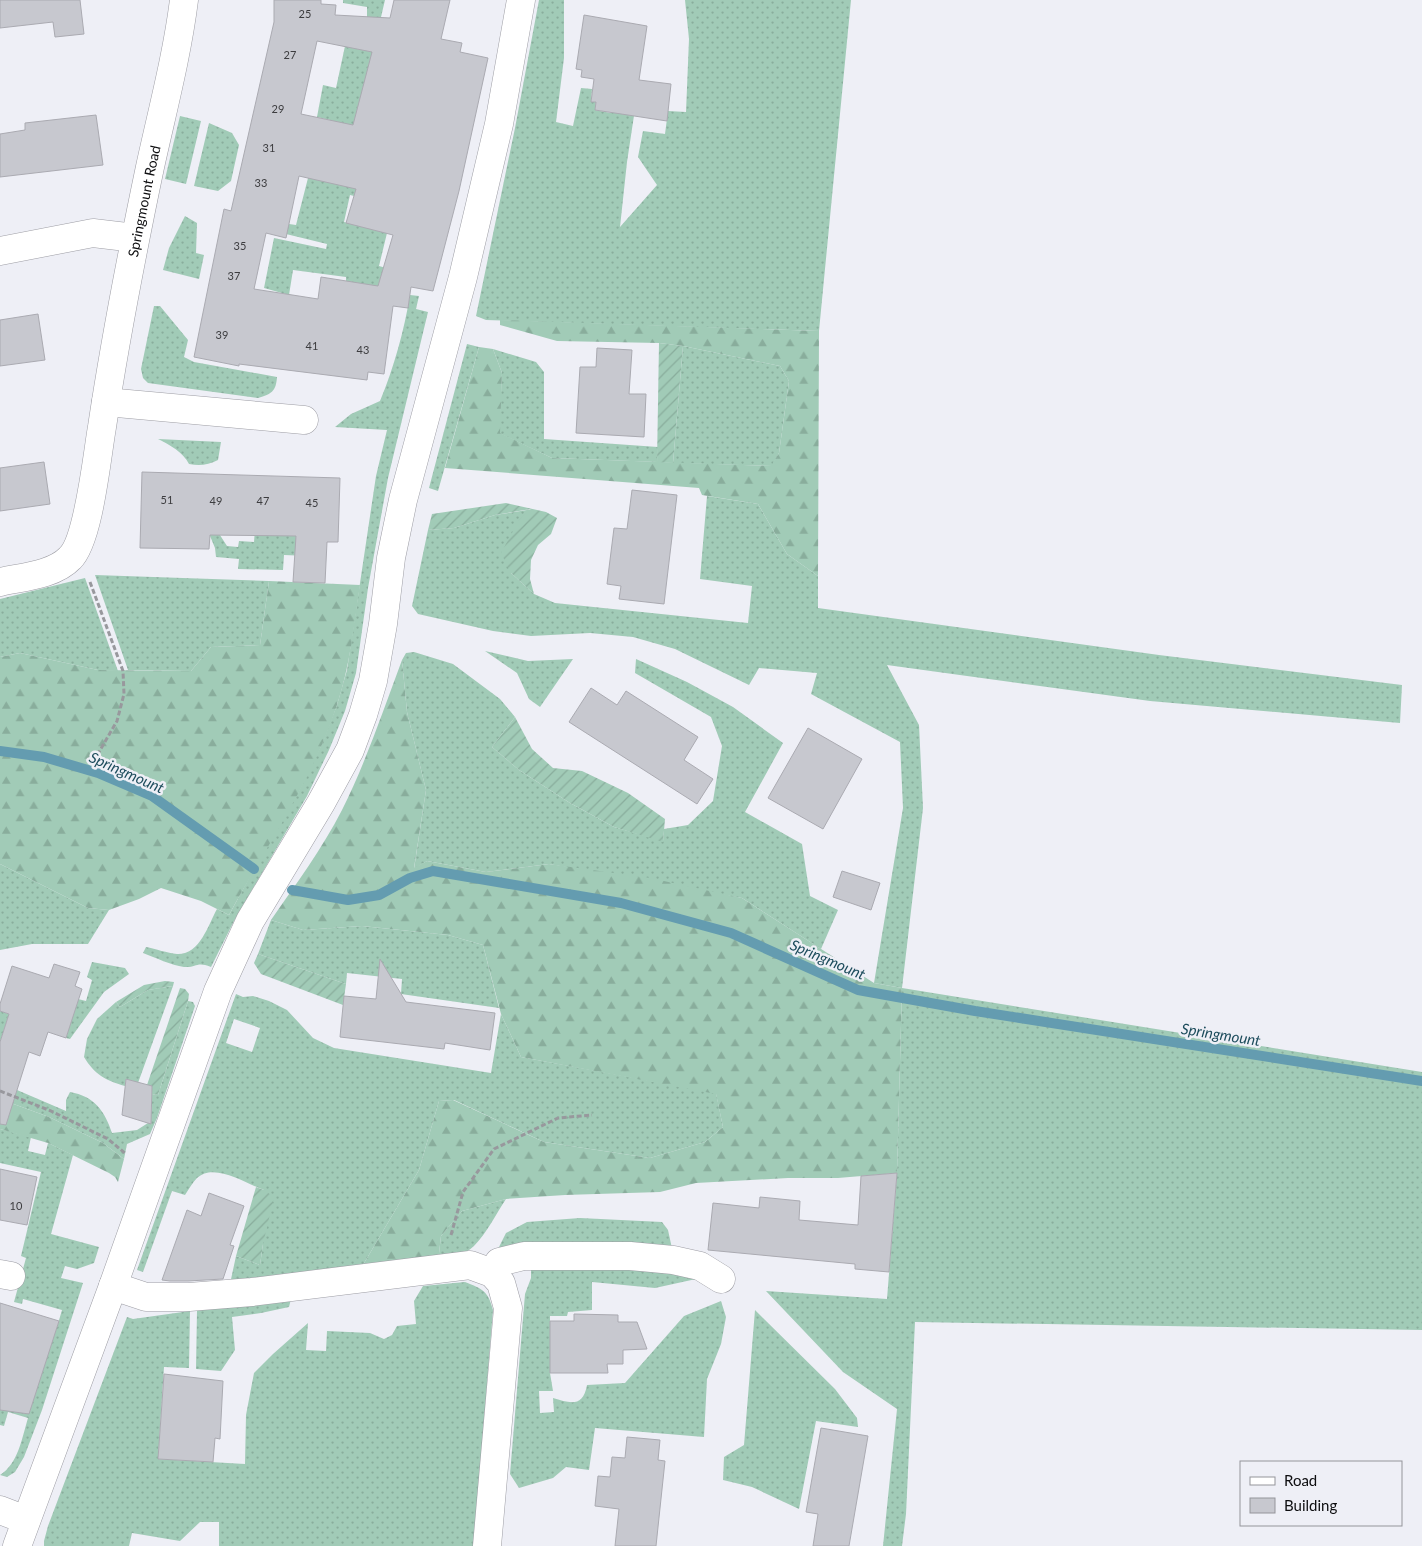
<svg xmlns="http://www.w3.org/2000/svg" width="1422" height="1546" font-family="Lato,sans-serif">
  <style>
    .grass { fill: url(#grass-dots); fill-rule: evenodd }
    .forest { fill: url(#forest-firs) }
    .garden { fill: url(#garden-furrows) }
    .lines { fill: none; stroke-linecap: round; stroke-linejoin: round }
    .stream { stroke: #649cb0; stroke-width: 10 }
    .building { fill: #c7c8cf; stroke: #aaaab1; fill-rule: evenodd }
    .minor-casing { stroke: #9d9da4; stroke-width: 29 }
    .secondary-casing { stroke: #9d9da4; stroke-width: 29 }
    .path { stroke: #98989d; stroke-width: 3; stroke-dasharray: 5 2.5; stroke-linecap: butt }
    .minor { stroke: #fff; stroke-width: 28 }
    .secondary { stroke: #fff; stroke-width: 28 }
    .labels { text-anchor: middle; dominant-baseline: central; stroke-width: 5; stroke-linejoin: round; paint-order: stroke }
    .number-label { font-size: 11px; fill: #3c3c3f }
    .street-label { font-size: 14px; fill: #0d0d0f; stroke: #eeeff6 }
    .water-label { font-size: 15px; font-style: italic; fill: #1d4c5c; stroke: #eeeff6 }
  </style>
  <defs>
    <pattern id="grass-dots" width="8" height="8" patternUnits="userSpaceOnUse" patternTransform="scale(1.25)"><rect width="8" height="8" fill="#a1cbb7"/><path d="M2 2h.1M6 6h.1" fill="none" stroke="#89ad9c" stroke-width="1.8" stroke-linecap="round"/></pattern>
    <pattern id="forest-firs" width="22" height="20" patternUnits="userSpaceOnUse" patternTransform="scale(1.25)"><rect width="22" height="20" fill="#a1cbb7"/><path d="M5 1l3.5 6h-7zM16 11l3.5 6h-7z" fill="#89ad9c"/></pattern>
    <pattern id="garden-furrows" width="10" height="10" patternUnits="userSpaceOnUse" patternTransform="scale(1.25)"><rect width="10" height="10" fill="#a1cbb7"/><path d="M-1 1l2-2M0 10L10 0M9 11l2-2" fill="none" stroke="#89ad9c"/></pattern>
  </defs>
  <rect width="100%" height="100%" fill="#eeeff6"/>
  <path class="grass" d="M343,0H385L378,30L358,197L350,195L344,222L387,233L379,266L404,273L396,292L346,284V277L293,270L289,295L264,288L274,238L326,249L327,244L286,234L289,224L296,225L308,178L330,120L317,117L323,85L336,88L345,46L367,29V7L343,3Z
    M539,0H564V58L556,122L573,126L581,88L592,89L591,101L596,102L595,110L611,113L613,106L635,109L627,162L620,227L657,185L638,157L643,131L665,134L668,111L686,112L689,39L685,0H851L819,331L486,320L476,316L515,128Z
    M180,116L201,121L186,184L165,179Z
    M209,123L232,133L239,145L231,181L218,191L194,186Z
    M185,216L197,223L196,253L204,255L199,279L163,270L169,248Z
    M410,295L419,296L416,309L428,312L388,478L368,588L356,673L345,711L329,750L307,796L234,921L211,967C196,961 197,968 184,967C171,965 156,958 143,953L146,947C156,949 167,953 177,954C200,955 208,925 217,909L229,915L254,869L299,791L322,744L337,705L347,670L376,476L387,430L335,427L351,414L380,401C394,367 404,331 410,295Z
    M154,306H160L188,340L184,357L194,362L277,377C276,391 272,394 258,398L148,383L143,378L141,369Z
    M467,344L479,347L438,491L429,488Z
    M683,346L780,366L789,381L779,453L772,466L673,463Z
    M493,349L536,362L544,372V439L658,447L657,462L552,458L499,433L502,373Z
    M158,439L221,442L218,460C208,465 200,466 189,464C183,452 170,445 158,439Z
    M707,496L758,504L787,554L818,576V608L1159,655L1402,685L1400,723L1150,701L887,665L919,725L923,808L902,988L1422,1072V1330L915,1322L906,1514L902,1546H883L897,1409L843,1372L766,1291L887,1299L897,1173L902,988L874,983L903,808L900,742L811,694L817,673L759,668L749,685L675,649L633,637L590,633L531,636L493,631L418,614L412,606L428,530L454,528L495,515L533,509L511,573L534,594L555,603L748,623L752,586L700,579Z
    M255,529L309,532L308,556L284,555L283,570L238,569L239,559L216,557L215,548L208,531L218,532L227,546L238,547L239,541L254,542Z
    M95,575L269,581L260,645L211,647L191,671L128,670Z
    M85,578L118,671L98,670L20,653L0,657V599Z
    M485,651L528,661L573,659L540,707L529,699L517,673Z
    M414,652L453,664L500,699L515,717L492,747L519,770L570,803L614,827L663,841L664,829L688,825L713,801L722,746L711,717L635,673L636,659L687,682L733,707L783,743L745,812L802,844L810,896L838,910L821,949L742,898L549,864L486,872L427,861L414,869L426,790L407,712L402,660L406,653Z
    M0,864L88,908L109,910L88,944H32L0,950Z
    M271,920L303,930L362,926L448,935L483,945L499,1008L401,994L402,979L347,973L346,984L258,954Z
    M92,962L125,968L129,974L104,992L70,1039L66,1038L78,999L86,1001L92,980L87,977Z
    M173,986L138,1083L126,1079L125,1086C105,1080 95,1075 84,1057L87,1039L97,1019L116,1002L120,1007L148,990Z
    M236,994L243,997L253,996L269,1001L287,1010L313,1038L334,1048L491,1073L501,1014L521,1057L716,1093L723,1127L705,1142L650,1158L544,1142L454,1100L439,1101L419,1170L360,1270L230,1284L236,1256L260,1265L263,1244L264,1190C245,1183 214,1162 197,1178C192,1183 189,1189 185,1195L172,1191L143,1272L137,1270ZM234,1019L260,1028L252,1052L226,1043Z
    M188,1001L193,1002L195,1006L157,1118L150,1134L127,1144L124,1159L103,1143L49,1117L0,1099V1084L17,1090L66,1111V1100L70,1092C94,1096 105,1111 112,1133L137,1130L148,1123L152,1109V1094L158,1095Z
    M0,1011L9,1014L0,1042Z
    M0,1129L31,1137L28,1151L45,1155L48,1143L73,1155L51,1234L99,1247L94,1263L77,1269L65,1266L61,1278L83,1283L42,1410L24,1457L15,1472L7,1477L0,1475C18,1464 22,1438 28,1418L8,1412L4,1426L0,1425V1382L57,1327L62,1310L23,1299L22,1304L14,1302L26,1258L21,1256L41,1172L0,1163Z
    M506,1199C496,1214 487,1233 474,1246C464,1255 451,1259 438,1262L441,1236L462,1211Z
    M580,1218L662,1222L668,1230L673,1253L498,1249L506,1233L527,1222Z
    M543,1260L646,1262L696,1279L655,1288L592,1282V1310L568,1312L567,1316H550V1373L553,1391H539L540,1413L554,1412L553,1398C570,1403 583,1408 587,1385L625,1383L684,1316L721,1301L726,1317L721,1344L707,1379L704,1437L595,1428L589,1470L566,1467L553,1478L519,1488L510,1474L525,1294L531,1278V1270Z
    M465,1282C483,1289 488,1291 493,1310L474,1546H219V1522H200L180,1541L132,1533L129,1546H44V1541L48,1526L127,1317L133,1319L190,1311L189,1368L164,1367L158,1459L245,1464L246,1415L254,1373L273,1354L308,1323L306,1350L326,1351L327,1331L370,1333L384,1339L392,1335L397,1326L416,1324L414,1301L423,1286Z
    M291,1299L289,1307L261,1313L232,1317L235,1350L221,1371L196,1369L197,1310Z
    M755,1310L835,1389L857,1418L858,1427L816,1421L799,1509L752,1487L723,1480L724,1457L744,1445Z"/>
  <path class="forest" d="M500,320L819,331L818,576L787,554L758,504L702,495L699,488L445,468L479,347L493,349L502,373L500,433L552,458L771,466L779,453L789,381L780,366L683,346L659,343L557,341L500,325Z
    M269,581L360,585C354,625 350,666 337,705C313,780 266,846 229,915L201,901L161,888L139,899L109,910L88,908L0,864V657L20,653L98,670L191,671L211,647L260,645Z
    M402,660L407,712L426,790L414,868L427,861L486,872L549,864L650,878L742,898L874,983L902,988L897,1173L838,1178H788L696,1183L660,1192L565,1195L506,1199L462,1211L441,1236L438,1262L360,1270L419,1170L439,1101L453,1100L544,1142L650,1158L705,1142L723,1127L716,1094L521,1057L501,1014L483,945L448,935L362,926L303,930L271,920C296,884 322,849 342,810C366,762 383,711 402,660Z
    M0,1099L49,1117L103,1143L124,1159L118,1182L115,1177L109,1173L48,1143L0,1129Z"/>
  <path class="garden" d="M659,343L683,346L673,463L657,462Z
    M506,503L546,512L557,518L551,534L538,545L531,560L530,579L534,594L511,573L501,553L519,520L531,509L495,515L454,528L428,530L432,514Z
    M515,717L532,749L553,768L582,771L628,793L665,819L663,842L614,827L570,803L519,770L492,747Z
    M258,954L346,984L343,1005L261,974L254,963Z
    M165,981L174,982L173,986L148,990L120,1007L116,1002L144,985Z
    M180,988L185,989L189,994L188,1001L158,1095L152,1094V1086L147,1085Z
    M256,1187L264,1190L274,1197L263,1244L260,1265L236,1256Z"/>
  <g class="lines">
    <path class="stream" d="M0,751L44,757L98,773L152,796L254,869
      M292,890L348,900L379,895L410,878L433,871L621,903L731,933L858,990L975,1011L1422,1081"/>
  </g>
  <path class="building" d="M0,0H80L84,34L55,37L53,22L0,28Z
    M274,0H321V4L336,5L335,15L390,18L394,0H450L441,39L462,43L460,52L488,58L459,191L433,291L411,287L408,308L393,306L384,374L368,372L367,380L239,364V366L194,357L224,209L231,211L274,22ZM317,41L372,52L353,125L301,114ZM299,176L356,189L346,223L393,235L378,286L321,277L318,299L254,289L266,233L286,238Z
    M584,15L647,26L639,80L671,84L667,121L595,110L596,102H591L594,79L581,77L582,70L576,69Z
    M96,115L103,165L0,177V134L25,130V123Z
    M38,314L45,360L0,366V320Z
    M597,348L632,350L629,394H646L644,437L576,433L580,367H596Z
    M44,462L50,504L0,511V468Z
    M142,472L340,478L338,542H327L325,583L293,582L296,536L210,535L209,549L140,548Z
    M632,490L677,495L664,604L619,599L621,586L607,584L614,528L627,529Z
    M591,688L617,705L626,691L698,737L684,760L713,779L697,804L569,722Z
    M808,728L862,759L823,829L768,798Z
    M842,871L880,883L871,910L833,897Z
    M380,959L406,1002L495,1013L490,1050L445,1043L444,1049L340,1037L344,996L376,999Z
    M54,964L80,972L75,986L82,989L66,1038L48,1032L40,1056L29,1052L6,1125L0,1124V1042L9,1014L0,1011V1004L12,966L49,978Z
    M126,1079L152,1086L151,1124L122,1115Z
    M0,1169L37,1177L27,1225L0,1220Z
    M897,1173L889,1272L855,1269V1264L708,1250L713,1203L759,1208L760,1197L800,1201L799,1220L858,1225L861,1176Z
    M209,1193L244,1206L230,1245L234,1246L223,1279L188,1281H170L162,1280L187,1210L201,1216Z
    M0,1303L59,1321L29,1414L0,1410Z
    M574,1314L618,1315V1322H637L647,1349L623,1350V1364H607L608,1373H550V1321H574Z
    M164,1374L223,1381L220,1439L215,1438L213,1462L158,1459Z
    M821,1428L868,1436L849,1546H813L818,1514L806,1512Z
    M627,1437L660,1440L658,1460L665,1461L656,1546H615L619,1509L595,1506L598,1476L610,1477L612,1457L625,1458Z"/>
  <g class="lines">
    <defs>
      <g id="minor">
        <path d="M0,251L93,233L135,238"/>
        <path d="M106,402L304,420"/>
        <path id="s1" d="M0,582C22,577 54,575 70,558C89,540 97,455 102,427C115,340 132,253 150,167C162,112 177,56 184,0"/>
        <path d="M492,1273L499,1262L524,1256H630L673,1260L700,1266L721,1279"/>
        <path d="M0,1274L11,1276"/>
        <path d="M113,1286L146,1297H189L252,1292L470,1265L492,1273L501,1283L508,1308L487,1546"/>
        <path d="M0,1510L26,1520"/>
      </g>
      <path id="secondary" d="M17,1546L113,1286L218,991L250,921L321,803L350,750L363,715L373,681L383,624L391,558L403,500L463,277L499,124L521,0"/>
    </defs>
    <use href="#minor" class="minor-casing"/>
    <use href="#secondary" class="secondary-casing"/>
    <path class="path" d="M90,582L123,671L124,694L117,721L99,752
      M0,1091L51,1111L108,1139L126,1154
      M451,1235L463,1192L494,1149L558,1118L592,1115"/>
    <use href="#minor" class="minor"/>
    <use href="#secondary" class="secondary"/>
  </g>
  <g class="labels">
    <g class="number-label">
      <text x="305" y="13">25</text>
      <text x="290" y="54">27</text>
      <text x="278" y="108">29</text>
      <text x="269" y="147">31</text>
      <text x="261" y="182">33</text>
      <text x="240" y="245">35</text>
      <text x="234" y="275">37</text>
      <text x="222" y="334">39</text>
      <text x="312" y="345">41</text>
      <text x="363" y="349">43</text>
      <text x="167" y="499">51</text>
      <text x="216" y="500">49</text>
      <text x="263" y="500">47</text>
      <text x="312" y="502">45</text>
      <text x="16" y="1205">10</text>
    </g>
    <g class="street-label">
      <text stroke="none"><textPath href="#s1" startOffset="441">Springmount Road</textPath></text>
    </g>
    <g class="water-label">
      <text transform="translate(127 772) rotate(24)">Springmount</text>
      <text transform="translate(828 959) rotate(23)">Springmount</text>
      <text transform="translate(1221 1034) rotate(9)">Springmount</text>
    </g>
  </g>
  <rect x="1240" y="1461" width="162" height="65" fill="#eeeff6" stroke="#94959a"/>
  <rect x="1250" y="1477" width="25" height="8" fill="#ffffff" stroke="#94959a"/>
  <text x="1284" y="1486" font-size="15" fill="#0d0d0f">Road</text>
  <rect x="1250" y="1498" width="25" height="15" fill="#c7c8cf" stroke="#94959a"/>
  <text x="1284" y="1511" font-size="15" fill="#0d0d0f">Building</text>
</svg>
